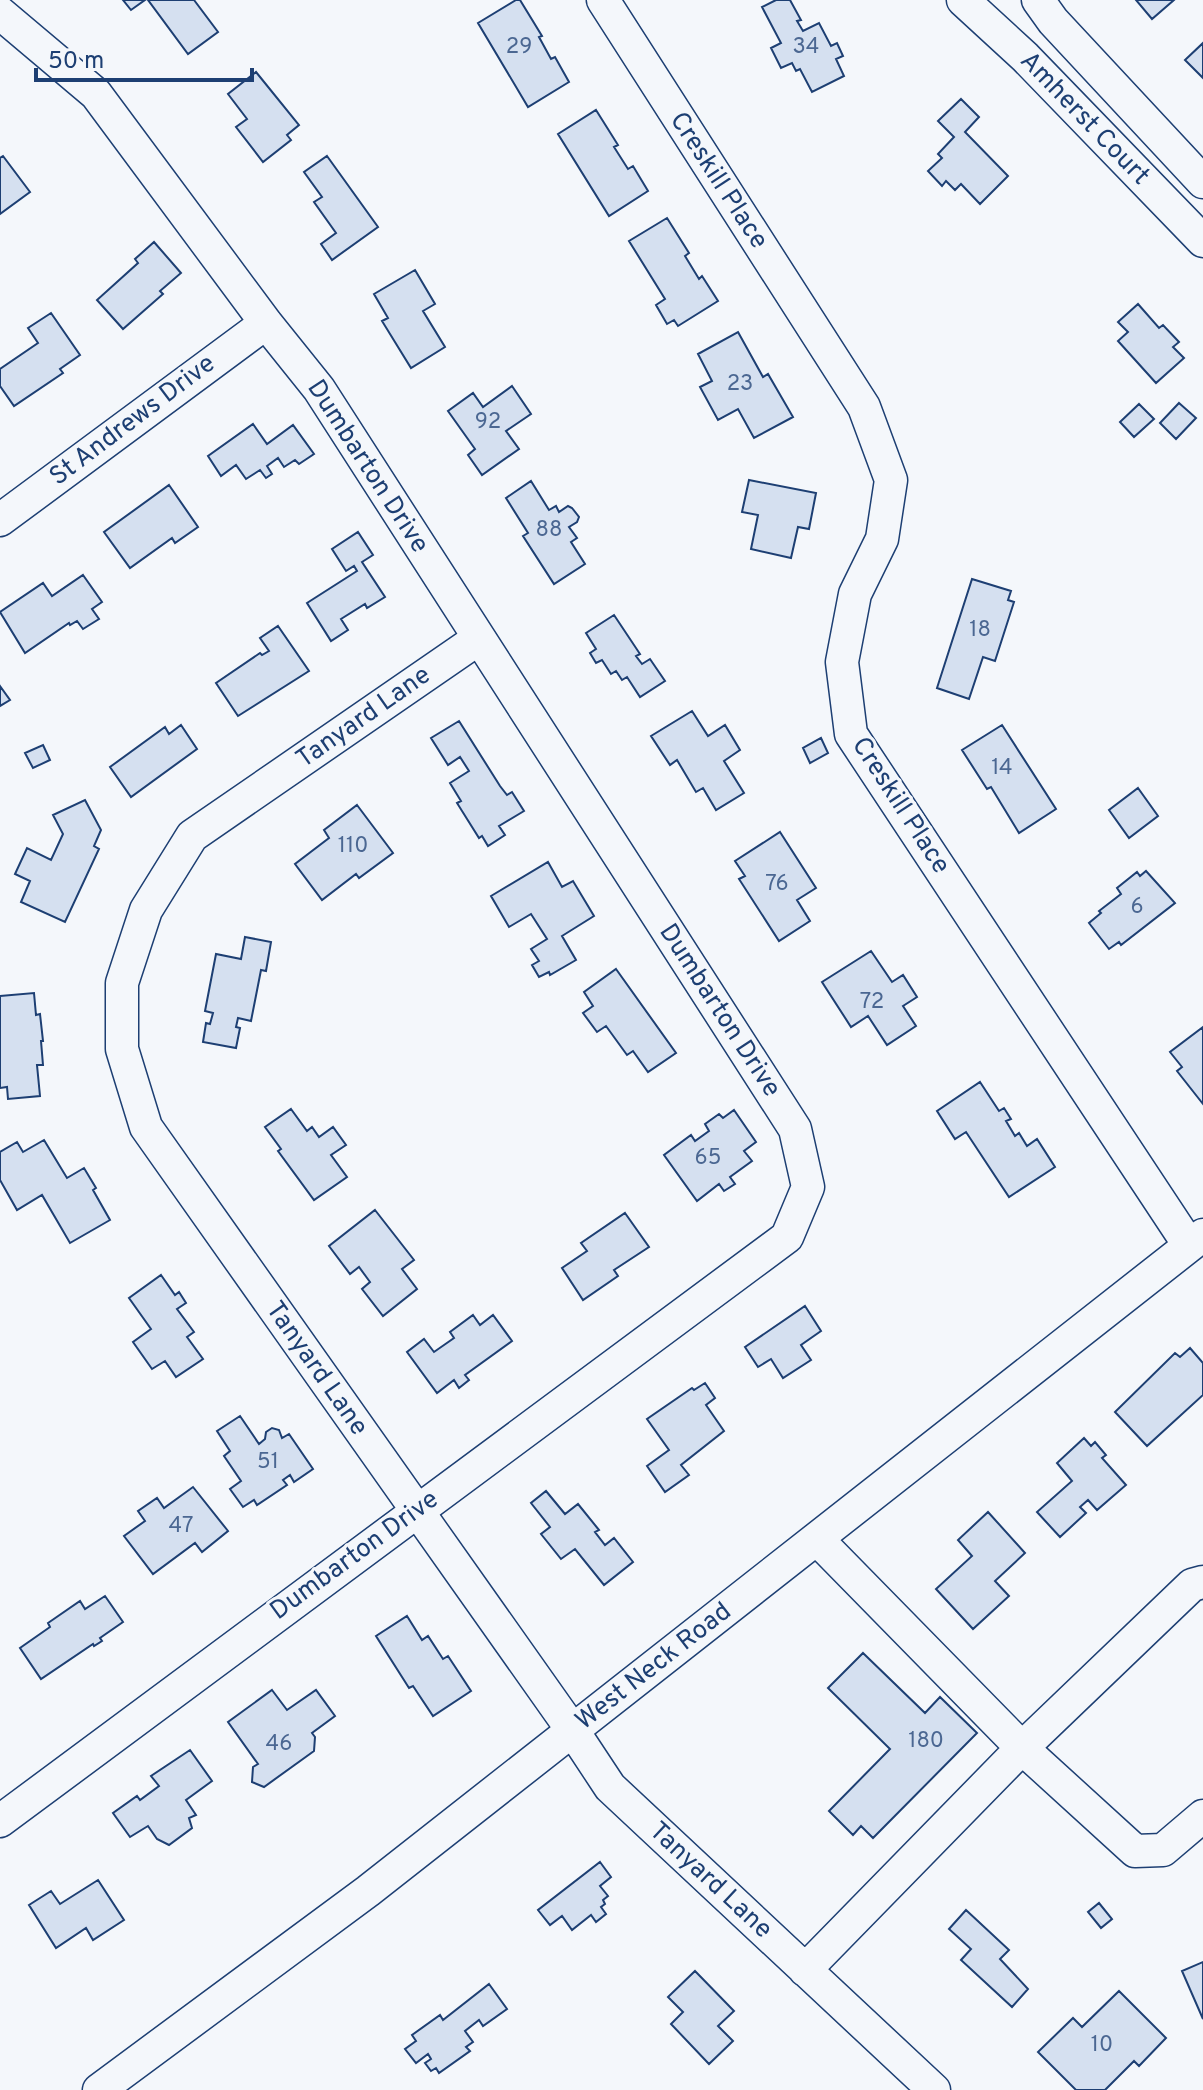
<svg xmlns="http://www.w3.org/2000/svg" width="1203" height="2090" font-family="Overpass,sans-serif">
  <style>
    .building { fill: #d5e0f0; stroke: #1d3f73; stroke-width: 2 }
    .lines { fill: none; stroke-linecap: round; stroke-linejoin: round }
    .minor-casing { stroke: #1d3f73; stroke-width: 35 }
    .minor { stroke: #f4f7fb; stroke-width: 32 }
    .labels { text-anchor: middle; dominant-baseline: central; stroke-width: 6; stroke-linejoin: round; paint-order: stroke }
    .number-label { font-size: 22px; fill: #4b6792 }
    .street-label { font-size: 26px; fill: #1d3f73; stroke: #f4f7fb }
  </style>
  <rect width="100%" height="100%" fill="#f4f7fb"/>
  <path class="building" d="M123,0H145L131,10Z
    M148,0H194L218,32L188,54Z
    M516,0H520L542,36L539,37L551,59L555,57L569,82L528,107L478,23Z
    M776,0H790L801,20L797,21L803,31L819,23L831,46L837,43L843,56L836,59L844,76L812,92L800,69L796,71L792,63L781,68L771,48L781,43L762,7Z
    M1136,0H1174L1152,19Z
    M1203,43V78L1185,60Z
    M256,72L299,125L287,135L291,140L263,162L236,127L247,119L228,94Z
    M961,99L979,117L965,132L1008,176L980,204L961,184L955,190L946,181L942,186L928,171L942,158L938,154L954,137L938,121Z
    M596,110L618,145L614,147L628,169L633,166L648,191L609,216L558,134Z
    M3,156L30,192L0,214V158Z
    M327,156L378,227L332,260L321,244L336,233L314,202L322,197L304,172Z
    M667,218L689,253L685,256L699,279L702,276L718,301L678,326L674,320L667,324L656,305L665,299L629,241Z
    M154,242L181,273L160,291L163,294L123,329L97,300L138,263L135,259Z
    M415,270L435,304L423,311L445,347L411,368L382,321L388,318L374,294Z
    M1138,304L1159,328L1163,325L1179,342L1173,347L1184,358L1156,383L1118,341L1128,332L1118,322Z
    M51,313L80,355L60,369L63,373L14,406L0,386V369L38,343L28,328Z
    M738,332L763,377L768,374L793,417L754,438L738,409L718,420L700,387L712,381L698,354Z
    M512,386L531,414L506,431L519,449L482,475L468,455L475,449L448,411L473,393L483,407Z
    M1179,403L1196,418L1176,439L1160,423Z
    M1139,404L1154,419L1134,437L1120,422Z
    M253,424L267,444L293,425L314,454L299,464L295,460L284,467L278,458L267,466L272,474L266,478L260,470L246,479L236,465L221,476L208,456Z
    M749,480L816,493L809,529L798,527L791,558L751,549L758,515L742,512Z
    M531,481L549,510L556,506L559,512L568,506L572,508L579,517L577,522L569,527L577,538L571,542L585,564L554,584L523,536L528,533L506,498Z
    M169,485L198,527L175,543L172,538L130,568L104,532Z
    M358,532L373,555L362,562L385,597L367,608L365,604L341,619L348,630L331,641L307,603L357,571L354,566L346,571L332,549Z
    M83,575L102,602L92,609L99,619L83,629L77,621L70,625L69,623L25,653L0,612L43,583L52,596Z
    M972,579L1011,591L1008,600L1014,602L995,661L983,657L969,699L937,688Z
    M614,615L640,654L636,656L642,664L650,659L665,681L640,697L627,677L622,680L616,671L611,674L602,660L596,663L590,653L596,649L586,633Z
    M278,626L309,671L238,716L216,683L260,653L262,655L269,651L260,638Z
    M0,686L10,700L0,706Z
    M692,711L708,736L725,725L740,750L724,761L744,793L716,810L703,788L696,792L677,760L670,765L651,736Z
    M459,721L500,786L507,795L512,792L524,811L499,826L505,835L488,846L482,836L479,838L457,803L461,801L450,783L469,771L460,757L448,765L431,738Z
    M181,725L197,749L131,797L110,767L165,727L169,734Z
    M1002,725L1056,809L1019,833L991,787L987,789L962,750Z
    M821,738L828,753L810,763L803,748Z
    M43,745L50,760L33,768L25,753Z
    M1138,788L1158,816L1129,838L1109,810Z
    M85,800L101,830L94,846L99,849L65,922L21,902L30,881L15,874L27,848L51,860L63,834L53,815Z
    M357,805L393,853L359,878L356,874L322,900L295,864L329,838L324,830Z
    M780,832L816,888L797,900L810,921L779,941L739,879L745,876L735,861Z
    M548,862L562,887L573,881L594,916L562,936L576,960L550,975L549,972L539,977L532,965L539,961L531,949L547,939L531,914L509,927L491,896Z
    M1146,871L1175,903L1121,945L1119,942L1109,949L1089,923L1101,913L1099,911L1121,894L1117,888L1137,872L1140,876Z
    M245,937L271,942L266,971L261,970L251,1021L238,1018L236,1027L240,1028L236,1048L203,1042L206,1023L210,1024L213,1013L205,1011L216,954L241,959Z
    M871,951L892,982L903,975L917,997L903,1006L916,1026L887,1045L868,1016L851,1027L822,982Z
    M616,969L676,1053L648,1072L633,1051L627,1055L606,1026L597,1032L583,1013L593,1006L584,992Z
    M34,993L36,1015L40,1014L43,1041H41L43,1065H37L40,1096L8,1099L7,1087L0,1088V996Z
    M1203,1027V1104L1177,1071L1182,1067L1170,1052Z
    M980,1082L999,1111L1004,1108L1011,1119L1006,1121L1015,1136L1019,1133L1027,1146L1037,1139L1055,1167L1009,1197L966,1132L955,1139L937,1111Z
    M291,1109L307,1131L312,1127L319,1137L333,1127L346,1145L331,1155L347,1177L314,1200L278,1151L281,1149L265,1127Z
    M734,1110L756,1142L744,1151L752,1161L730,1177L735,1184L724,1191L719,1184L697,1201L664,1155L691,1135L695,1141L709,1131L705,1124L719,1114L723,1118Z
    M44,1140L67,1178L84,1168L96,1188L93,1190L110,1220L70,1243L42,1195L17,1210L0,1180V1152L17,1142L23,1152Z
    M375,1210L414,1260L402,1269L417,1289L383,1316L362,1289L370,1282L359,1267L350,1274L329,1246Z
    M625,1213L649,1247L614,1270L618,1276L583,1300L562,1268L587,1251L581,1243Z
    M161,1275L175,1295L179,1292L186,1303L177,1309L194,1332L187,1337L203,1359L176,1377L165,1361L152,1369L133,1342L151,1329L129,1298Z
    M805,1306L821,1331L801,1345L811,1360L783,1378L771,1359L758,1367L745,1347Z
    M473,1315L480,1325L493,1315L512,1341L465,1375L469,1380L459,1388L454,1380L437,1393L407,1352L424,1339L434,1352L454,1338L450,1332Z
    M1190,1348L1203,1363V1395L1147,1446L1115,1412L1175,1353L1180,1357Z
    M705,1383L715,1398L706,1405L724,1431L681,1465L689,1475L665,1492L647,1466L669,1450L647,1419L692,1388L694,1390Z
    M240,1416L259,1444L265,1439L266,1432L272,1428L279,1430L282,1438L289,1434L313,1469L294,1482L290,1475L283,1480L287,1485L257,1505L254,1500L243,1507L230,1489L241,1481L224,1456L230,1451L217,1431Z
    M1084,1438L1091,1446L1095,1442L1106,1455L1102,1458L1126,1485L1097,1510L1088,1500L1080,1507L1086,1513L1060,1537L1037,1512L1072,1481L1057,1463Z
    M193,1487L228,1531L202,1552L195,1543L153,1574L124,1536L145,1521L138,1511L157,1498L164,1508Z
    M546,1491L565,1514L578,1504L599,1530L595,1532L605,1545L614,1538L633,1562L604,1585L575,1549L561,1559L541,1534L550,1527L531,1503Z
    M988,1512L1025,1553L995,1581L1009,1596L973,1629L936,1589L972,1556L958,1540Z
    M105,1596L123,1622L100,1638L102,1641L94,1646L93,1644L41,1679L20,1648L50,1627L48,1623L80,1601L85,1609Z
    M407,1616L422,1640L428,1636L443,1659L448,1656L471,1691L433,1716L413,1686L409,1688L376,1636Z
    M863,1653L925,1713L940,1697L977,1733L873,1838L861,1826L853,1835L829,1811L890,1749L828,1688Z
    M272,1690L287,1710L316,1690L335,1716L312,1733L315,1737L314,1751L264,1787L252,1782L253,1767L258,1764L228,1722Z
    M190,1750L212,1781L186,1800L196,1815L189,1818L192,1828L169,1845L157,1839L148,1826L130,1837L113,1813L137,1796L140,1800L159,1786L151,1776Z
    M600,1862L611,1877L600,1886L608,1896L603,1900L605,1904L601,1907L606,1914L596,1922L591,1915L572,1930L562,1916L550,1925L538,1910Z
    M98,1880L124,1920L93,1940L86,1928L56,1948L29,1905L51,1891L60,1904Z
    M1099,1903L1112,1919L1101,1928L1088,1912Z
    M966,1910L1009,1950L1000,1959L1028,1989L1012,2007L961,1960L971,1949L949,1929Z
    M1203,1962V2019L1182,1971Z
    M695,1971L734,2011L718,2026L733,2041L709,2064L671,2024L683,2012L668,1997Z
    M489,1984L507,2009L483,2026L479,2020L465,2031L473,2042L466,2047L470,2051L439,2073L436,2068L431,2071L425,2063L431,2059L428,2054L416,2063L405,2049L416,2041L412,2035L440,2015L443,2020Z
    M1119,1991L1166,2038L1139,2066L1134,2061L1105,2090H1076L1038,2052L1073,2018L1082,2027Z"/>
  <g class="lines">
    <defs>
      <path id="minor" d="M603,0L864,407L891,480L882,539L855,594L842,662L851,734L1189,1245
        M963,0L1025,57L1203,241
        M1038,0L1053,21L1203,182
        M0,13L96,94L266,323L319,389L795,1129L808,1187L787,1237L0,1821
        M0,520L266,323
        M478,639L192,836L146,910L122,983V1049L146,1127L573,1731L610,1787L934,2090
        M817,1539L1022,1748L1135,1851L1163,1850L1203,1816
        M805,1970L1022,1748L1192,1585L1203,1582
        M99,2090L368,1891L1203,1235"/>
    </defs>
    <use href="#minor" class="minor-casing"/>
    <use href="#minor" class="minor"/>
  </g>
  <g class="labels">
    <g class="number-label">
      <text x="519" y="47">29</text>
      <text x="806" y="47">34</text>
      <text x="740" y="384">23</text>
      <text x="488" y="422">92</text>
      <text x="549" y="530">88</text>
      <text x="980" y="630">18</text>
      <text x="1002" y="768">14</text>
      <text x="353" y="846">110</text>
      <text x="777" y="884">76</text>
      <text x="1137" y="907">6</text>
      <text x="872" y="1002">72</text>
      <text x="708" y="1158">65</text>
      <text x="268" y="1462">51</text>
      <text x="181" y="1526">47</text>
      <text x="926" y="1741">180</text>
      <text x="279" y="1744">46</text>
      <text x="1102" y="2045">10</text>
    </g>
    <g class="street-label">
      <text transform="translate(1084 119) rotate(46)">Amherst Court</text>
      <text transform="translate(718 181) rotate(57)">Creskill Place</text>
      <text transform="translate(133 421) rotate(-37)">St Andrews Drive</text>
      <text transform="translate(367 467) rotate(57)">Dumbarton Drive</text>
      <text transform="translate(364 718) rotate(-35)">Tanyard Lane</text>
      <text transform="translate(900 806) rotate(57)">Creskill Place</text>
      <text transform="translate(719 1011) rotate(57)">Dumbarton Drive</text>
      <text transform="translate(316 1369) rotate(55)">Tanyard Lane</text>
      <text transform="translate(355 1556) rotate(-36)">Dumbarton Drive</text>
      <text transform="translate(654 1667) rotate(-38)">West Neck Road</text>
      <text transform="translate(710 1881) rotate(43)">Tanyard Lane</text>
    </g>
  </g>
  <path d="M36 68v12h216v-12" fill="none" stroke="#1d3f73" stroke-width="4"/>
  <text x="48" y="68" font-size="24" fill="#1d3f73" stroke="#f4f7fb" stroke-width="6" paint-order="stroke">50 m</text>
</svg>
